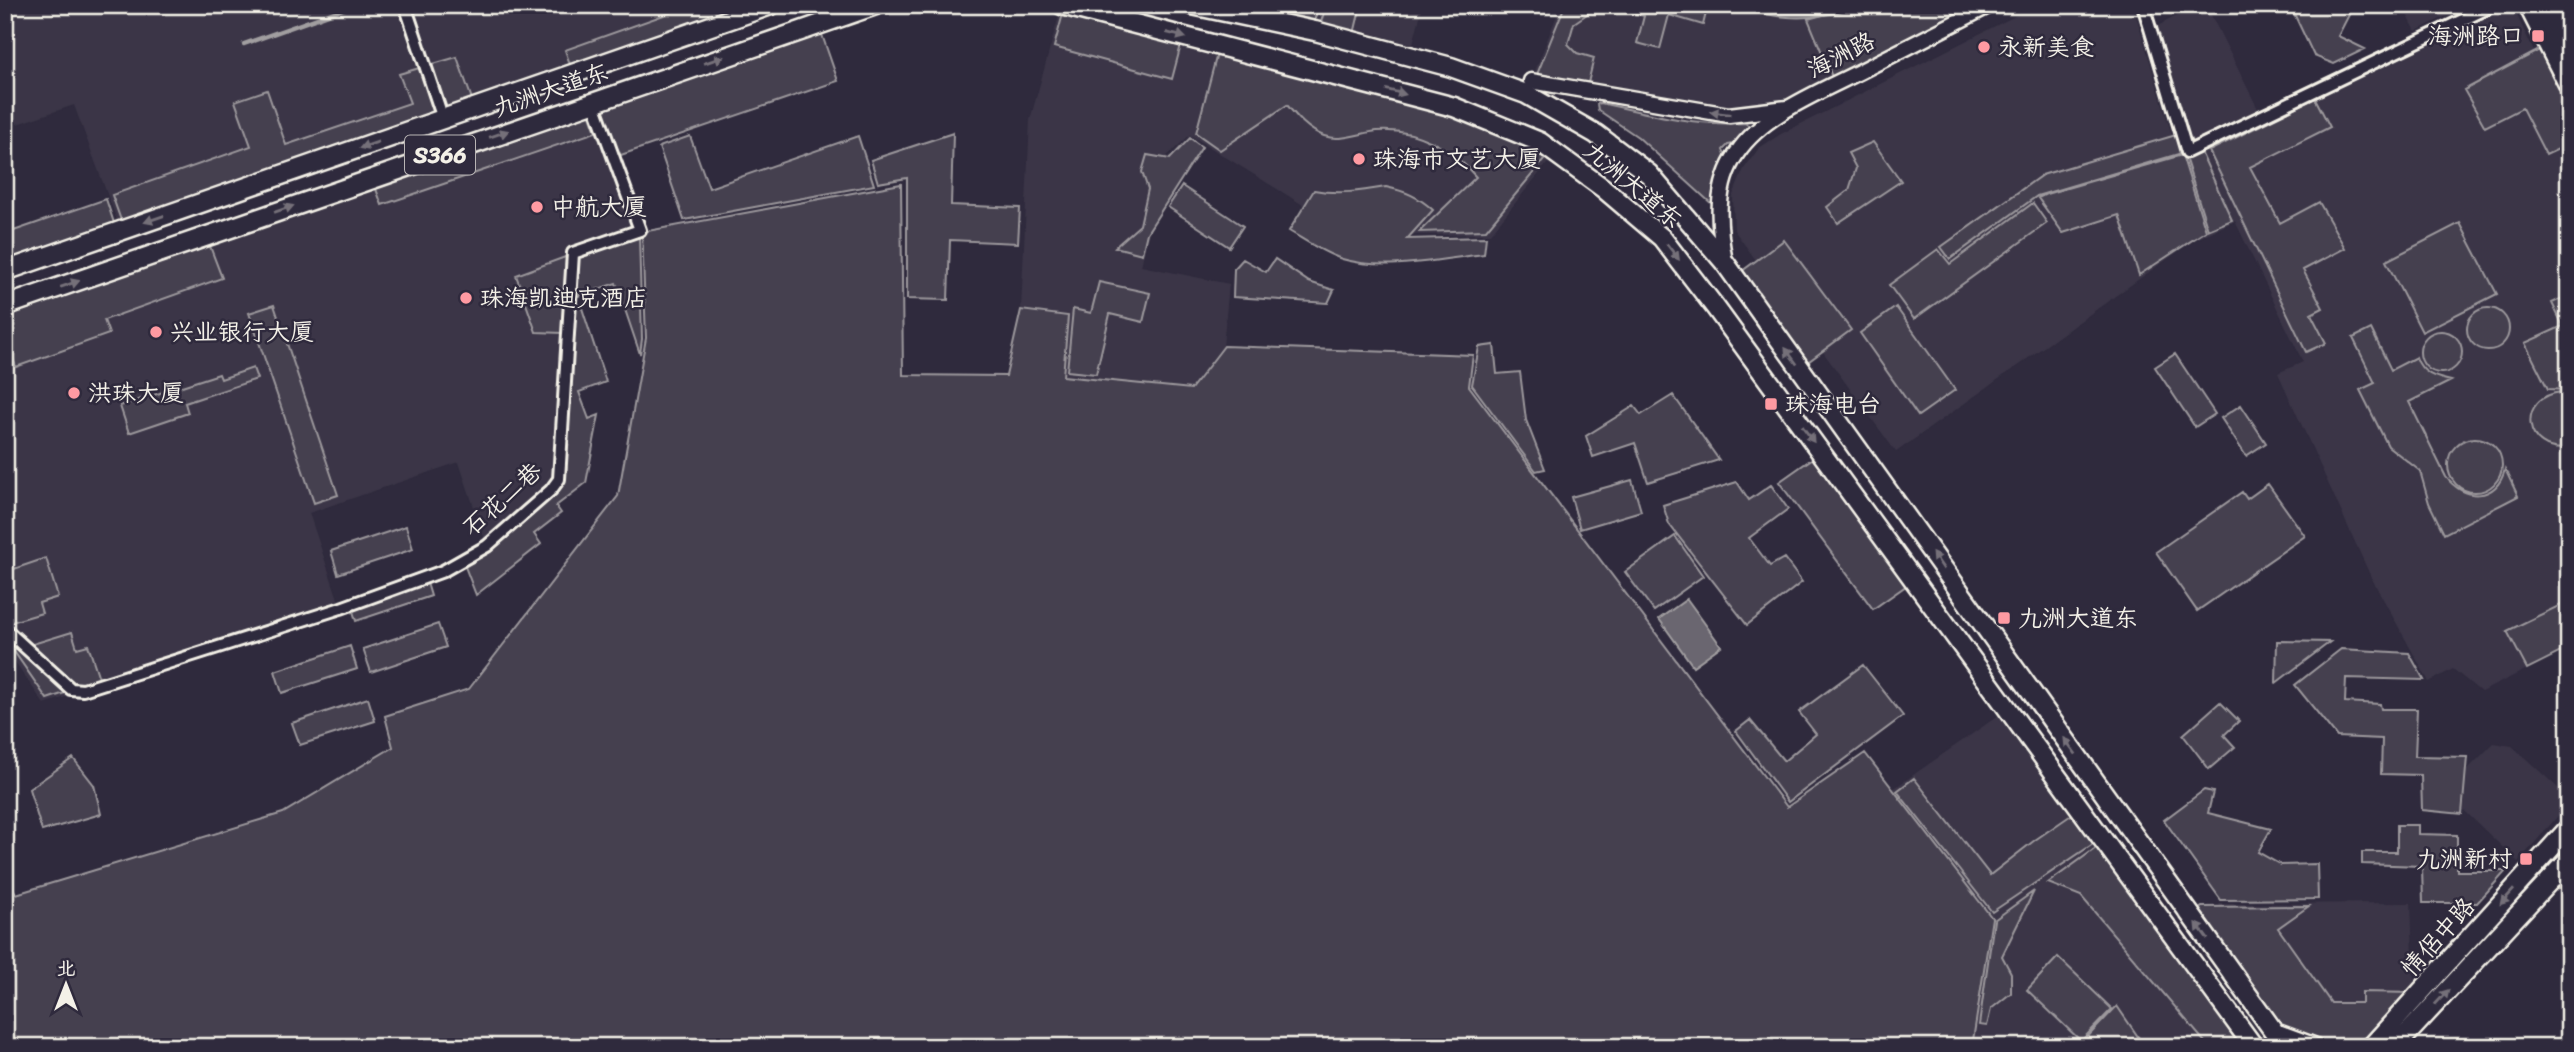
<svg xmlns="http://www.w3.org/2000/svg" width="2574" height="1052" font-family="Sriracha,'LXGW WenKai TC',sans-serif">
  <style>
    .built { fill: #3b3647 }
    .green { fill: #454050; stroke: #9c989c; stroke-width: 2 }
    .water { fill: #6a6670; stroke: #a19ea0; stroke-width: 2 }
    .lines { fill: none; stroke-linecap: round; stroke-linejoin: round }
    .stream { stroke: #a19ea0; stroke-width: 4.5 }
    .minor-casing { stroke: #f4f1e8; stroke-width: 16 }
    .tertiary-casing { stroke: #f4f1e8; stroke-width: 19 }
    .primary-casing { stroke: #f4f1e8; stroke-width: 23 }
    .trunk-casing { stroke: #f4f1e8; stroke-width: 23 }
    .minor { stroke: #2f2a3d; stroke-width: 10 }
    .tertiary { stroke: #2f2a3d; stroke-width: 14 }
    .primary { stroke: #2f2a3d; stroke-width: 18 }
    .trunk { stroke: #2f2a3d; stroke-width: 18 }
    .oneway { fill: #747079 }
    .poi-dot { fill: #ff9aa2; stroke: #2f2a3d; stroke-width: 2.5 }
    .labels { text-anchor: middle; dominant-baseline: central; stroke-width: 5; stroke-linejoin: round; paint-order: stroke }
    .shield { fill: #2f2a3d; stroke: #b9b5b5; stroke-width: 2 }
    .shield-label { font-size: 23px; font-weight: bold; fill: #f4f1e8 }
    .poi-label { font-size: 24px; fill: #f4f1e8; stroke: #2f2a3d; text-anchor: start }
    .street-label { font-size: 24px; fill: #f4f1e8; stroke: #2f2a3d }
  </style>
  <rect width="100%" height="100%" fill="#2f2a3d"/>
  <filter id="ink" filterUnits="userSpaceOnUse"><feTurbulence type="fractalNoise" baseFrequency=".0143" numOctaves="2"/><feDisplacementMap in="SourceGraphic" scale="14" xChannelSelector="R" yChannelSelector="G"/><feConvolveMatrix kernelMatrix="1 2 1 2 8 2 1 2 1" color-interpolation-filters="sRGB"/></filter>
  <g filter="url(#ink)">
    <path class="built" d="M5,5H752L121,231L74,105L5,128Z
      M1062,5L1555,154L1490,234L1353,236L1190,135L1167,156L1141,266L1229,284L1223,346L1191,389L1062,376L1068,315L1021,310L1030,120Z
      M1193,5H1423L1410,55Z
      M1561,5H1725L1761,15L1808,19L1835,84L1788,107L1729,115L1531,81Z
      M2037,5H2133L2178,155L2502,5H2512L2569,126V601L2507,631L2527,669L2481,692L2453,669L2429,682L2371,577L2278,373L2303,362L2235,221L2194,240L1896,452L1734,230L1733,195L1744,169L1759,148L1781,134Z
      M2197,5H2206L2258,109L2190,143L2156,27Z
      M2402,5H2469L2416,31Z
      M593,101L642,231L575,254L559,479L487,546L459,462L309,513L341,608L44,704L5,647V307Z
      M2008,709L2254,1047H1973L1992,918L1893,789Z
      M2494,743L2512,746L2569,798V803L2518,862L2445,792Z
      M2411,903L2414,983L2372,1023L2295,1007L2219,904Z"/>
    <path class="green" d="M692,5H763L572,70L565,50Z
      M1217,5H1318L1313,27Z
      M1326,5H1361L1354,34L1320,26Z
      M1565,5H1591L1590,12L1574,23L1568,44L1577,53L1594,58L1587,87L1536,77Z
      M1632,5H1708L1703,25L1669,15L1660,49L1637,43L1644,16L1631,12Z
      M1859,5H1989L1835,84L1808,19Z
      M2290,5H2354L2338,36L2365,49L2334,64L2314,56Z
      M1064,10L1182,41L1172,79L1054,47Z
      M820,29L838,81L618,156L600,104Z
      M2545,47L2569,98V144L2546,155L2522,108L2485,127L2464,90Z
      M1218,50L1451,111L1549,154L1486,230L1419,232L1476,177C1452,148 1416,128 1377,131C1360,133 1341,142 1324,136C1308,130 1297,117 1287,105L1220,150L1196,133Z
      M457,57L474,105L123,226L112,195L251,146L235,101L267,90L286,145L410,103L399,74Z
      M2315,98L2330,127L2250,167L2280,223L2319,202L2345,248L2303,270L2323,308L2311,314L2326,343L2306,352L2209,151Z
      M1601,103C1650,114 1695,126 1745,123L1749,126L1734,144L1728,145L1723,150L1726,158L1713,188V205L1638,137L1598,110L1597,104Z
      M587,107L596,132L382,205L373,181Z
      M953,133L951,205L1020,208L1018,243L950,240L948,300L907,299V178L878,183L871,160Z
      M2176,135L2182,153L2037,196L1950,259L1941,247L2042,175Z
      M690,136L709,188L858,136L874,185L684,220L659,147Z
      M1190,138L1202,147L1147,233L1142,254L1115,247L1140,225L1148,189L1142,172L1147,155L1170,159Z
      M1873,142L1901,181L1838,223L1827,207L1849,190L1856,168L1848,153Z
      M2200,150L2232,220L2208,230L2185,157Z
      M2182,155L2206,231L2139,275L2119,215L2063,233L2038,198L2046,194Z
      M901,184L903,375L1006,376L1021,310L1068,316L1063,376L1191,389L1224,346L1473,355L1469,386L1787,807L1865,753L1992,918L1972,1047H5V872L16,894L283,813L393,747L385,716L469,689L618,496L646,338L642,232Z
      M1182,186L1243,226L1229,247L1168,207Z
      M1386,187C1405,191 1419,197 1433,210L1407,239L1486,237L1484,254C1439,259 1386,272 1342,259C1323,253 1306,241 1289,231L1314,190C1338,195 1362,191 1386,187Z
      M106,199L116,229L5,268V234Z
      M2033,203L2047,223L1914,319L1889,285L1938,249L1950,264Z
      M2460,223L2497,294L2422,332L2386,261Z
      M639,236L642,339L640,354L616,283L575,297L578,257Z
      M1784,240L1851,330L1805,364L1738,274Z
      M208,241L222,278L104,320L109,334L16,367L10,350L5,352V312Z
      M568,256L563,333L536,332L516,275Z
      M1243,259L1266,272L1275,259L1309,282L1334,290L1328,303L1233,297L1234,269Z
      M1099,282L1150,293L1143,322L1110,314L1096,374L1067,371L1073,309L1091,313Z
      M2569,295V390L2548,389L2525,343L2563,326L2552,303Z
      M274,305L338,495L314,503L249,313Z
      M575,305H581L606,382L579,392L589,419L599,415L586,483L556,506L561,513L534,534L541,544L476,595L464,564C497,545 544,511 565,479Z
      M1896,307L1955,390L1918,416L1860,333Z
      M2467 329a21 21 0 1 1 42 0a21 21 0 1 1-42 0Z
      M2371,329L2391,370L2416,357C2422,374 2434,377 2451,381L2409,402L2446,477C2464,501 2497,502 2505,469L2518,496L2444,534L2429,503L2420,471L2388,446L2360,390L2375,383L2353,338Z
      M2420 352a21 21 0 1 1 42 0a21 21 0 1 1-42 0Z
      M1494,345L1497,374L1520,372L1526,420L1545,469L1536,471L1472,385L1479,347Z
      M2175,354L2215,414L2195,427L2155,367Z
      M253,368L257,379L185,403L188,413L129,433L120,406L219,374L221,379Z
      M2562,392L2569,394V448C2523,456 2515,396 2562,392Z
      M1673,395L1719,460L1648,482L1635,443L1593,457L1586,436L1634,406L1641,415Z
      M2241,405L2266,443L2246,456L2221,418Z
      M2448 465a27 27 0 1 1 54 0a27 27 0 1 1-54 0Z
      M1816,456L1910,583L1873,609L1779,482Z
      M1632,480L1641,511L1580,529L1571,497Z
      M1737,482L1749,500L1771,485L1788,509L1749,538L1770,566L1784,558L1802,582L1747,625L1669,524L1663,505Z
      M2268,484L2305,536L2197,611L2156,552L2242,492L2247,499Z
      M406,526L413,549L338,574L331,551Z
      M1675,536L1703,576L1654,611L1625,572Z
      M46,558L58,597L39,603L42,613L5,624V572Z
      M424,573L431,596L356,621L349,598Z
      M2569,601V648L2527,669L2507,631Z
      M438,624L446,647L371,672L363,649Z
      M72,632L77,648L88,645L100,681L47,699L13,650Z
      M2277,641L2330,642L2276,683Z
      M350,646L357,669L282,693L275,671Z
      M2341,649L2409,653L2424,680L2346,678L2345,702L2380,704L2381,709H2417L2415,756L2467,757L2462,814L2422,810L2421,775L2381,774L2382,739L2337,737L2295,685Z
      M1863,665L1903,716L1788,802L1736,731L1750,720L1784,761L1816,734L1799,712Z
      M368,698L375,721L300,745L292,723Z
      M2220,702L2239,721L2224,735L2235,747L2209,769L2183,735Z
      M73,758L94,785L101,814L42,831L29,789Z
      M1914,778L1990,875L2035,840L2077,811L2099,840L1992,912L1897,791Z
      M2204,790L2213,792L2208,813L2271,829L2258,852L2281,865L2317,864L2318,899L2221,900L2164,820Z
      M2397,825H2418V834L2457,835V871H2506L2477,903H2423L2422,866L2362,864V852H2397Z
      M2103,843L2250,1047H2209L2081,896L2048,883Z
      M2034,891L2002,956L2011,973V993L1991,1009L1987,1026L1979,1025L1994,920Z
      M2309,906L2278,928L2331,1003H2362V992L2415,993L2367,1047L2323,1046L2277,1028L2194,913L2202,907Z
      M2058,957L2112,1009L2081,1041L2027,990Z
      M2117,1006L2145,1047H2078Z"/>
    <path class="water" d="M1726,5H1858C1810,25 1775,18 1726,5Z
      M1687,599L1721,646L1693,666L1659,619Z"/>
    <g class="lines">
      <path class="stream" d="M244,44L354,5"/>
      <defs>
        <path id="minor" d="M405,5L443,119
          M2143,5L2187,152L2494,5
          M5,629L71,689L83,690L341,608L443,571L487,546L551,490L559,479L573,253L640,230L593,101"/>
        <path id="tertiary" d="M1531,81L1729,115L1787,108
          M1725,262C1718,225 1714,186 1737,153C1763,114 1820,92 1861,71C1904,49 1947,27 1990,5"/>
        <path id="primary" d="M1062,5L1454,107L1540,142L1603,188L1662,238L1715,307L2254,1047
          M1192,5L1315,31L1451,67L1526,94L1596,134L1649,174L1725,263L2285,1047
          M5,271L771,5
          M5,306L876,5
          M2275,1033L2313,1047"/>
        <path id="trunk" d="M2528,5L2569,86
          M2543,5L2569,56
          M2371,1047L2569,828
          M2395,1047L2569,860"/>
      </defs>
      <use href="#minor" class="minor-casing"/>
      <use href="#tertiary" class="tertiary-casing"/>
      <use href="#primary" class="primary-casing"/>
      <use href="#trunk" class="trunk-casing"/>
      <use href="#minor" class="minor"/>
      <use href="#tertiary" class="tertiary"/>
      <use href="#primary" class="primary"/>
      <use href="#trunk" class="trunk"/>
    </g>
    <defs><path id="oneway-solid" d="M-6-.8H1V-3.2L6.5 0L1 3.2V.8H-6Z" transform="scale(1.75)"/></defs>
    <g class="oneway">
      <use href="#oneway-solid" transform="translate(1176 35) rotate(15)"/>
      <use href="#oneway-solid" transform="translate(714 60) rotate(-19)"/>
      <use href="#oneway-solid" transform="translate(1396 92) rotate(15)"/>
      <use href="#oneway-solid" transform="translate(1720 113) rotate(-173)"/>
      <use href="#oneway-solid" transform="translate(499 134) rotate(-19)"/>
      <use href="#oneway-solid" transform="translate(369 145) rotate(161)"/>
      <use href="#oneway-solid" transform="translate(284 209) rotate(-19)"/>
      <use href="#oneway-solid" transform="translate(154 219) rotate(161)"/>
      <use href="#oneway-solid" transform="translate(1673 252) rotate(52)"/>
      <use href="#oneway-solid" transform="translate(70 284) rotate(-19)"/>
      <use href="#oneway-solid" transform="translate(1791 356) rotate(-126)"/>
      <use href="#oneway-solid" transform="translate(1808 434) rotate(54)"/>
      <use href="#oneway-solid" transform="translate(1938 561) rotate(-125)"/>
      <use href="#oneway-solid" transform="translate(2070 746) rotate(-126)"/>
      <use href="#oneway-solid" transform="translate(2507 897) rotate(132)"/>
      <use href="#oneway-solid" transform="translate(2202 931) rotate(-126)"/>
      <use href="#oneway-solid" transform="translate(2442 997) rotate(-47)"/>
    </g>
  </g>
  <g class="poi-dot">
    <rect x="2531" y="29" width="14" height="14" rx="3.5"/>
    <circle cx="1984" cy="47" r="7"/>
    <circle cx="1359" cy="159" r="7"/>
    <circle cx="537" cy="207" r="7"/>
    <circle cx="466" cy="298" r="7"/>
    <circle cx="156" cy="332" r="7"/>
    <circle cx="74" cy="393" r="7"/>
    <rect x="1764" y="397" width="14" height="14" rx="3.5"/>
    <rect x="1997" y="611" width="14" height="14" rx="3.5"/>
    <rect x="2519" y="852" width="14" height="14" rx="3.5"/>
  </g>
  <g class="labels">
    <rect class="shield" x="405" y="135.5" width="70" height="39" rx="5"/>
    <g class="shield-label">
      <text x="440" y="155">S366</text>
    </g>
    <g class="poi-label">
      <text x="2524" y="36" text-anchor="end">海洲路口</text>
      <text x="1998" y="47">永新美食</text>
      <text x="1373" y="159">珠海市文艺大厦</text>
      <text x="551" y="207">中航大厦</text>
      <text x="480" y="298">珠海凯迪克酒店</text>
      <text x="170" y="332">兴业银行大厦</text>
      <text x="88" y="393">洪珠大厦</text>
      <text x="1785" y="404">珠海电台</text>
      <text x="2018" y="618">九洲大道东</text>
      <text x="2512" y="859" text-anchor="end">九洲新村</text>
    </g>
    <g class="street-label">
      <text transform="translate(1841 55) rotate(-27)">海洲路</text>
      <text transform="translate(551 90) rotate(-19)">九洲大道东</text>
      <text transform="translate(1633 185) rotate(40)">九洲大道东</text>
      <text transform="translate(502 499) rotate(-42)">石花二巷</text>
      <text transform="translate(2438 937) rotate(-48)">情侣中路</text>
    </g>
  </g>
  <rect width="2574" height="1052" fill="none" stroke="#2f2a3d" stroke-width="28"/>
  <rect x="14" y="14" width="2546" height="1024" fill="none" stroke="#f4f1e8" stroke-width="2.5" filter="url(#ink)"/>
  <g transform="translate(66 985)" stroke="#2f2a3d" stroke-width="5" paint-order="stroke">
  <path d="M0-5L12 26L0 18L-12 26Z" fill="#f4f1e8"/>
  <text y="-10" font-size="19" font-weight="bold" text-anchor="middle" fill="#f4f1e8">北</text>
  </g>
</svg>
